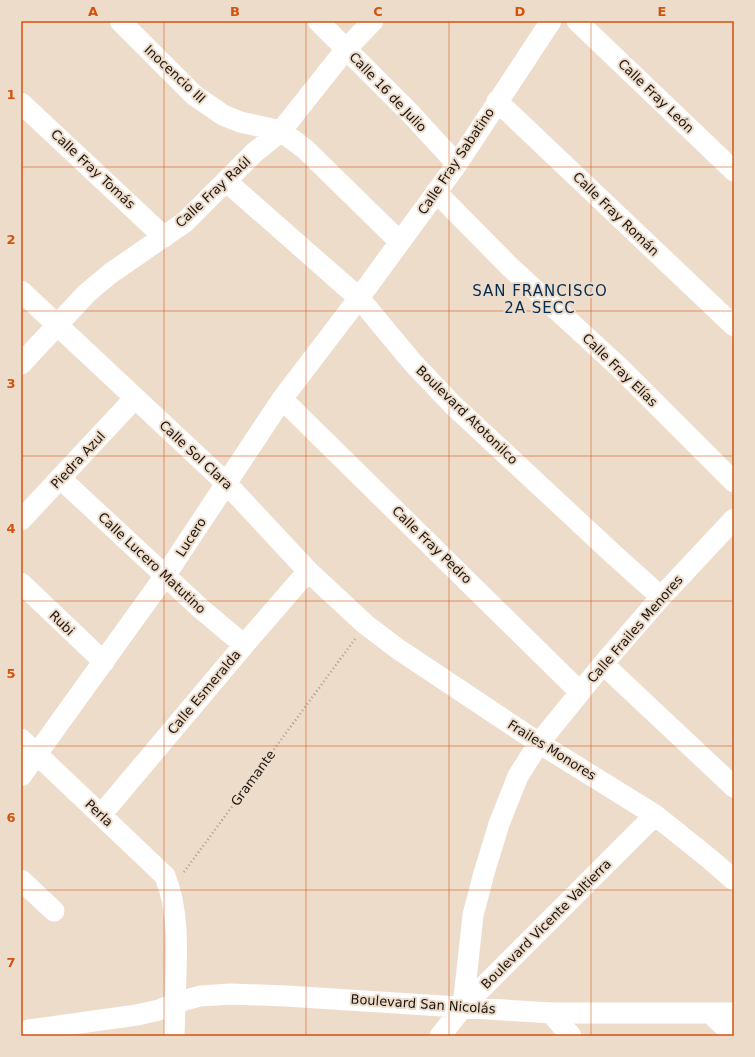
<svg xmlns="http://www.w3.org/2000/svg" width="755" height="1057" font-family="'DejaVu Sans',sans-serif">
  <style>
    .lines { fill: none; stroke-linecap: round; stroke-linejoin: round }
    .path { stroke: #a99b8e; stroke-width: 2.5; stroke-dasharray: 1 3; stroke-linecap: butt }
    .minor { stroke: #fff; stroke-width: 21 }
    .grid { fill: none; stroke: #d3520c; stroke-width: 1; stroke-opacity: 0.55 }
    .labels { text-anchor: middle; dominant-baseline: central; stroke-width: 4; stroke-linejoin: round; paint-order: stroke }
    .street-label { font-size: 13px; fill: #1a140e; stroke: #eedccb }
    .quarter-label { font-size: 15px; letter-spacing: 1px; fill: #022c51; stroke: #eedccb }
    .neatline { fill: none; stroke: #d3520c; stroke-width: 1.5 }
    .grid-label { font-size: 13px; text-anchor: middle; font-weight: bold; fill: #d3520c }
  </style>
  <rect width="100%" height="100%" fill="#eedccb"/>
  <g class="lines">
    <path class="path" d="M184,872L355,639"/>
    <path class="minor" d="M120,21L194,95L223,115L240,122L281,131L305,149L400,242
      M318,21L409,112L457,164
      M577,21L734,171
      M497,101L734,326
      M21,103L164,237
      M226,181L359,298L413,363L453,405L612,553L661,597
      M436,192L509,266L620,368L734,482
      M21,291L226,483L308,571L365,624L398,649L539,743L655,815L711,860L734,880
      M21,364L87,293L111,273L185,222L255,152L281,131L346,49L373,21
      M282,399L580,692
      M61,479L200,608L244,645
      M21,520L135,398
      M21,583L104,662
      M603,664L734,787
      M21,739L165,876C181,916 176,961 175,1003L200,996L231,994L286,996L551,1013H734
      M21,776L165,576L282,399L359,298L457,164L551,21
      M101,815L244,645L308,571
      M21,880L54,911
      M463,1007L473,915L484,873L499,824L518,776L539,743L603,664L661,597L734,519
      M551,1013L571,1036
      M710,1013L734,1036
      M29,1030L137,1015L159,1010L175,1003
      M174,1036L175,1003
      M440,1036L463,1007L655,815"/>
  </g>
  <path class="grid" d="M164,21V1036M306,21V1036M449,21V1036M591,21V1036M21,167H734M21,311H734M21,456H734M21,601H734M21,746H734M21,890H734"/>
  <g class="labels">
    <g class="street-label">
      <text transform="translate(175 74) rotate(43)">Inocencio III</text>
      <text transform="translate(388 92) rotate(46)">Calle 16 de Julio</text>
      <text transform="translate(656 96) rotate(44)">Calle Fray León</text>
      <text transform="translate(456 161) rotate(-56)">Calle Fray Sabatino</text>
      <text transform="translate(93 169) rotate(43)">Calle Fray Tomás</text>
      <text transform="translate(213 192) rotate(-43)">Calle Fray Raúl</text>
      <text transform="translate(616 214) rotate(44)">Calle Fray Román</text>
      <text transform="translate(620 370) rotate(44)">Calle Fray Elías</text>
      <text transform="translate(467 415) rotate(44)">Boulevard Atotonilco</text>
      <text transform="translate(196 455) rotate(43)">Calle Sol Clara</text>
      <text transform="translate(78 460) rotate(-47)">Piedra Azul</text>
      <text transform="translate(191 537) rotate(-57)">Lucero</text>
      <text transform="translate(432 545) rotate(44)">Calle Fray Pedro</text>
      <text transform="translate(152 563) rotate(43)">Calle Lucero Matutino</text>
      <text transform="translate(62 623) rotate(44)">Rubi</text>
      <text transform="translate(635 629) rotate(-49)">Calle Frailes Menores</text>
      <text transform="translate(204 692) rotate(-50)">Calle Esmeralda</text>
      <text transform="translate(552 750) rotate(32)">Frailes Monores</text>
      <text transform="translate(253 778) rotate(-54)">Gramante</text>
      <text transform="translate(99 813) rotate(43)">Perla</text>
      <text transform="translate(546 924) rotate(-45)">Boulevard Vicente Valtierra</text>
      <text transform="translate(423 1004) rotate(4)">Boulevard San Nicolás</text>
    </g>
    <g class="quarter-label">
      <text x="540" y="291">SAN FRANCISCO<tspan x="540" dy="17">2A SECC</tspan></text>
    </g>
  </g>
  <rect width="755" height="1057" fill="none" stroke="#eedccb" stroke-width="44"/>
  <rect x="22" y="22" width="711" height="1013" class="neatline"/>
  <g class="grid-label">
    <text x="93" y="16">A</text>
    <text x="235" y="16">B</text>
    <text x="378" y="16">C</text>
    <text x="520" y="16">D</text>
    <text x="662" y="16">E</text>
    <text x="11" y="99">1</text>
    <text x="11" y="244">2</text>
    <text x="11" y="388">3</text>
    <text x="11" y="533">4</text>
    <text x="11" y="678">5</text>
    <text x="11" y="822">6</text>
    <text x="11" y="967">7</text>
  </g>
</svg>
